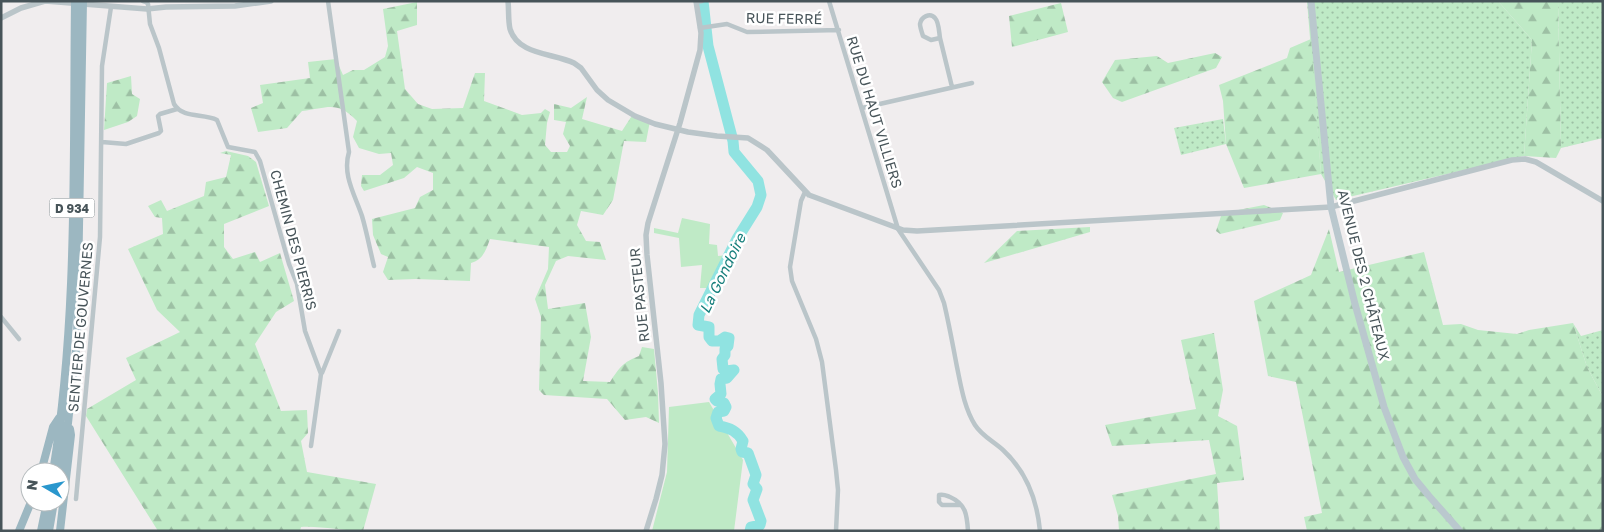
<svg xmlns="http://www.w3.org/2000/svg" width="1604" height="532" font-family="'Golos Text',sans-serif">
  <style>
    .grass { fill: url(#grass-dots) }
    .forest { fill: url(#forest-firs) }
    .green { fill: #bfeac6 }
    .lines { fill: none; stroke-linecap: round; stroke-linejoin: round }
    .river { stroke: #90e3e1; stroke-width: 11 }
    .minor { stroke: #bac5c9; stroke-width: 4.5 }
    .tertiary { stroke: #bac5c9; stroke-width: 5.5 }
    .secondary { stroke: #bac8ce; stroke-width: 7 }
    .trunk { stroke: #9cb7c1; stroke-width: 8 }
    .labels { text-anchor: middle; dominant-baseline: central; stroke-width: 5; stroke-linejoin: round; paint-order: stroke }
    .shield { fill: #fff; stroke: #7e878b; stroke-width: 1 }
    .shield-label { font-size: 12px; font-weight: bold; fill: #475459 }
    .street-label { font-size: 14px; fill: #475459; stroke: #fff }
    .water-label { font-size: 15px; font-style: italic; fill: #177f7c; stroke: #fff }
  </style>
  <defs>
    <pattern id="grass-dots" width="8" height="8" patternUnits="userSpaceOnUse" patternTransform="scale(1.25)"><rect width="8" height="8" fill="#bfeac6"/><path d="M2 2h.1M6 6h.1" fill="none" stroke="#9dc0a4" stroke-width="1.8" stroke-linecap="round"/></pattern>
    <pattern id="forest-firs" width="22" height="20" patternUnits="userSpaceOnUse" patternTransform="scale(1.25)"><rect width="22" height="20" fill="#bfeac6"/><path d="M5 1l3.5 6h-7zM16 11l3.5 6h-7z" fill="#9dc0a4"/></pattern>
  </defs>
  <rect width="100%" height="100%" fill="#f0edee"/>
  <path class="grass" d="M1307,1H1498L1532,40L1524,156L1336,200L1321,174Z
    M1558,1H1603V138L1561,148Z
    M1223,119L1226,144L1181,155L1174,128Z
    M1573,323L1581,336L1603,330V397L1587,367Z"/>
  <path class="forest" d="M1498,1H1558L1561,148L1556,158L1524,156L1532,40Z
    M417,2V25L397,31L405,89L418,104L432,109L463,108L475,73H485L484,101L522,115L541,113L545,109L550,112L547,123L545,145L551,152H567L570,146L563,134L566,122L554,120V104L571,108L587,97L582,119L622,131L633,114L650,121L646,142L624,141L613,200L603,215L581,211L577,225L586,241L600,242L606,260L568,256L556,261L545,285L548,309L585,303L591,337L583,381L610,382C619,368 623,362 639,356L642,347L654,349L658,393L659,423L646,417L625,420L607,399L544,395L539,390L541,317L535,299L548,269L549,247L490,239C486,250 483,260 471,263L470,281L416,279L388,280L383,272L388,257L381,254L373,235L372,219L415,208L420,197L433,190V173L417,167L404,178L364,191L361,186L362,175H380L393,165L391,153L379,154L359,148L353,137L357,121C337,100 328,108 302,111L287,128L258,132L251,108L263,103L260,85L310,78L308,62L336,59L343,75L353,70H364L385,57L388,46L383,9Z
    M1061,3L1068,32L1012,47L1009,16Z
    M1311,39L1321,174L1244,188L1226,144L1223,101L1219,85L1287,58L1290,48Z
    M1215,53L1222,57L1216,68L1122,102L1113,98L1102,82L1115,60L1157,56L1168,63Z
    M131,76L132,94L140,99L137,116L128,122L104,130L107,83Z
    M226,151L248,156L256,162L269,206L224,224V247L233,259L255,252L260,262L280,253L294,301L276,312L255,344L281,411L307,410L308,433L301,441L307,472L376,484L363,531C342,531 322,526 301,527L300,531H158L86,416L87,409L136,380L126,358L180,332L157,310L128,249L163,234L162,218L155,217L148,206L161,200L167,211L204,196L206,182L226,177L231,155L220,153Z
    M1264,205L1283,213L1280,220L1220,234L1216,231L1221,216L1233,211Z
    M1090,227V232L984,263L1017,231Z
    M1329,229L1339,272L1424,252L1443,325L1461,324L1478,330L1517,334L1529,330L1573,323L1587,367L1603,397V531H1307L1304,517L1322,513L1296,382L1268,376L1254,301L1311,275Z
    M1214,333L1223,390L1218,416L1237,426L1244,480L1217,483L1220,531H1119L1118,516L1112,495L1216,474L1209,440L1112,446L1105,425L1196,409L1181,340Z"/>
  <path class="green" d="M682,218L710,224L709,244L717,245L718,256L728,255L711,288H700L702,265L681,267L679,238L654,233V228L678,233Z
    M709,402L743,460L734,531H652L667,472L669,407Z"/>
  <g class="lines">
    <path class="river" d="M703,1L708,46L733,141L734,152L758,181L761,195L757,207L737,239L699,315L698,325L709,327V337L712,341H719L725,337L729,338L728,346L725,349V355L722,359L723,369L726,371L734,370L727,378L721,379L720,384L721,394L715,399L717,401L724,403L726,407L724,411L718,412L716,418L719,426C730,428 737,431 743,441L741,449L742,452L748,453L756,475L753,484L757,489L753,500L761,521L760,525L751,527L750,531"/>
    <path class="minor" d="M143,1L146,2L148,4L150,24L159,48L174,104C183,119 203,113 217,120L228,147L255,152L260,161L289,264L297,284L305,331L321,374L311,446
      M328,1L349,152C342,175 355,195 362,216C367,233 370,250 374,266
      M829,1L898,229L939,290L944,303C949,324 953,346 957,367C961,386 964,407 975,425C982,436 993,441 1003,450C1027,472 1037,499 1040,531
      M696,2L702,1
      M700,28L727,24L747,32L839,30
      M940,38C939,32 939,22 935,18C930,12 921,17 920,24C920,27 922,33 923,36L931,40L940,38L952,87
      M862,108L972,83
      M102,142L126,144L159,133L161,131L158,116L160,114L177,109
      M805,192L801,201L790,267L792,281L816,339L822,362L836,470L838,490L836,531
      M1,317L19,339
      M322,373L339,331
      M76,499L100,237L102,66L111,7
      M961,505H942L939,502V495C944,494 945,495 950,497C966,504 967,515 968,531"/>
    <path class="tertiary" d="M508,1C509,11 508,20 510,29C518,55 553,53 574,63L581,68L597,90L608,100L635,116L655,124L688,132L717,136L748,138L767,150L809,195L903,230L917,231L1331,207L1512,160L1525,159L1536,162L1603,201
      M1,18L21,8L45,1L147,9L166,7L235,6L271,1
      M646,531L656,499L662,475L665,444L661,383L647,255L646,235L648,223L680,123L700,50L701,33L696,1"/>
    <path class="secondary" d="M1311,1L1331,207L1355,304L1384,407L1403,457L1415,479L1429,496L1460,531"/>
    <path class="trunk" d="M41,472L53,427L59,418
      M53,472C78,318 73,157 75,1
      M60,472L68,423L77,340L83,1
      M19,531L31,502
      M41,531L47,502
      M49,531L54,502
      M60,531L71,435L70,429"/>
  </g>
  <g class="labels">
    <rect class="shield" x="49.5" y="198.5" width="45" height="19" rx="4"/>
    <g class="shield-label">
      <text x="72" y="208">D 934</text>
    </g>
    <g class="street-label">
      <text transform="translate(784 18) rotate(1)">RUE FERRÉ</text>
      <text transform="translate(875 112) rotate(73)">RUE DU HAUT VILLIERS</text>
      <text transform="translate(294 240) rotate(75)">CHEMIN DES PIERRIS</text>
      <text transform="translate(1364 275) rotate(76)">AVENUE DES 2 CHÂTEAUX</text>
      <text transform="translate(639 295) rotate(-96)">RUE PASTEUR</text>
      <text transform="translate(80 327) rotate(-85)">SENTIER DE GOUVERNES</text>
    </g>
    <g class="water-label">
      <text transform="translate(722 273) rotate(-64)">La Gondoire</text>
    </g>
  </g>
  <rect width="1604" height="532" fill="none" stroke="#475459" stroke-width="5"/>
  <g transform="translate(45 487) rotate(279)"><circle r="24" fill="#ffffff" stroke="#b5bbbd"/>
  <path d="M0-4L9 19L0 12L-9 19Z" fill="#2a97cd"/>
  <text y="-8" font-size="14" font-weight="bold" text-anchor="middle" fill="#475459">N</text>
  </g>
</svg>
